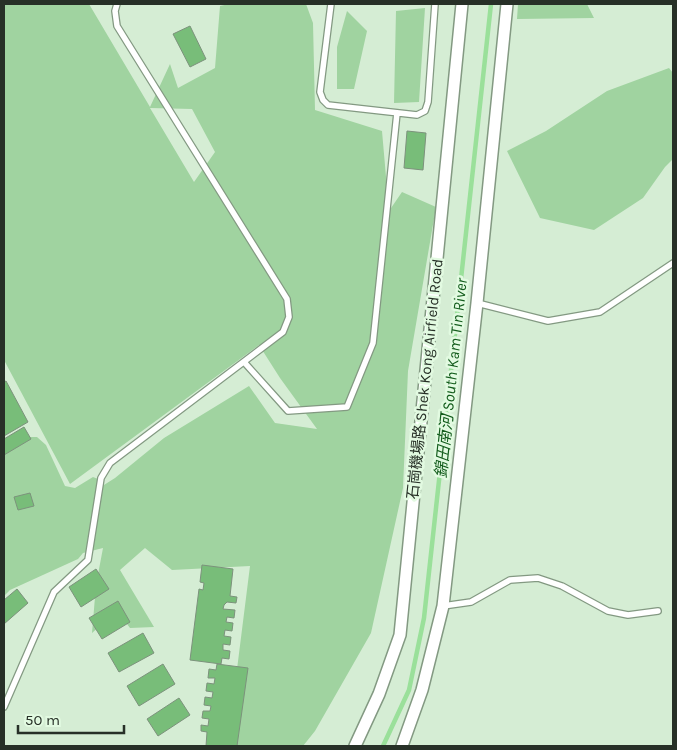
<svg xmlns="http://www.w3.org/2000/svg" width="677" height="750" font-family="Karla,'Noto Sans TC',sans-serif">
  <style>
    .green { fill: #a0d3a0; fill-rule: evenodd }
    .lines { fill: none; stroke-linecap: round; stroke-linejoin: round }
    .stream { stroke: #9ae09a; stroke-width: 4.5 }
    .building { fill: #78bd79; stroke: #7c927c }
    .lane-casing { stroke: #839982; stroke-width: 8 }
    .street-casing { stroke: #839982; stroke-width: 14 }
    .lane { stroke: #fff; stroke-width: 5.5 }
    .street { stroke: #fff; stroke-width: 11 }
    .labels { text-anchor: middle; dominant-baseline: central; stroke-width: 5; stroke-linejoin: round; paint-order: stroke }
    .street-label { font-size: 15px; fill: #273027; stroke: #e2fae1 }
    .water-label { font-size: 16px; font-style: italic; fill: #135c1c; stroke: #e2fae1 }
  </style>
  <rect width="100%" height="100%" fill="#d5edd4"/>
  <path class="green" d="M4,4H89L150,107L170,64L178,88L215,68L220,6L229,4H306L313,23L315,110L382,131L389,211L402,192L436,207L408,371L403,488L371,633L315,731L303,746H231L232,709L250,566L172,570L145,548L120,570L154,627L130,628L117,611L92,633L96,585L103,548L83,553L78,559L10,590L4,596V453L28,437H37L46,445L65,486L75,488L93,477L98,479L96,490L115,478L164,438L249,386L275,423L317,429L280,378L259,345L70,484L4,360ZM150,108L192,109L215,152L194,182Z
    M518,4H587L594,18L517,19Z
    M425,8L419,102L394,103L396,11Z
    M347,11L367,31L354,89H337V47Z
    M669,68L673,73V159L665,167L643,198L594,230L540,218L507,151L546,131L607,91Z"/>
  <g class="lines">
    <path class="stream" d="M383,746L409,690L424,618L491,4"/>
  </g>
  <path class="building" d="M190,26L206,59L190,67L173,34Z
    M407,131L426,133L423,170L404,168Z
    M6,381L28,422L4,436V382Z
    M24,427L31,439L4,455V439Z
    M30,493L34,506L18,510L14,497Z
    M202,565L233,569L230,596L237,597L236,603L227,602L224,605L223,609L235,610L234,618L227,617L226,622L233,623L232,631L225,630L224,636L231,637L230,645L223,644V650L230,651L229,659L222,658L221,664L190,660L199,589L203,590L204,583L200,582Z
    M96,569L109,589L81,607L69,587Z
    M17,589L28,603L4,624V600Z
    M118,601L130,622L102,639L89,618Z
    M143,633L154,653L119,672L108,653Z
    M163,664L175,684L139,706L127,686Z
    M217,664L248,668L237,746H206L207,732L201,731V725L208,726L209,719L202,718L203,711H210L211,706L204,705L205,697L212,698L213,692L206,691L207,683L214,684L215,678H208L209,669L216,670Z
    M179,698L190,715L158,736L147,719Z"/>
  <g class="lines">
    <defs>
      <path id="lane" d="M331,4L320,92L323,100L328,105L417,115L425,111L428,102L435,4
        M477,303L548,321L600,312L673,263
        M244,362L288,411L347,407L373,343L397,113
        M443,606L471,602L510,580L538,578L562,586L608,611L628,615L658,611
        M4,707L54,592L88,560L101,478L110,463L283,332L289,317L287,299L117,26L115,11L117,4"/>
      <path id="street" d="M355,746L379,694L400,635L462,4
        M402,746L422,690L443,606L477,303L507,4"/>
    </defs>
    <use href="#lane" class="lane-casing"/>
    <use href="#street" class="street-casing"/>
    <use href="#lane" class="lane"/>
    <use href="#street" class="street"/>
  </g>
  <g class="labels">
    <g class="street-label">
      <text transform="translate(425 379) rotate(-84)">石崗機場路 Shek Kong Airfield Road</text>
    </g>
    <g class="water-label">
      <text transform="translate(451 378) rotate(-84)">錦田南河 South Kam Tin River</text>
    </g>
  </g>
  <rect width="677" height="750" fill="none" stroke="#273027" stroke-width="10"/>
  <path d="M18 725v8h106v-8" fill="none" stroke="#273027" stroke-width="2.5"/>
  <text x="25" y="725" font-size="15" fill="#273027" stroke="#e2fae1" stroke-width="4" paint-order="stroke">50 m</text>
</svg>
